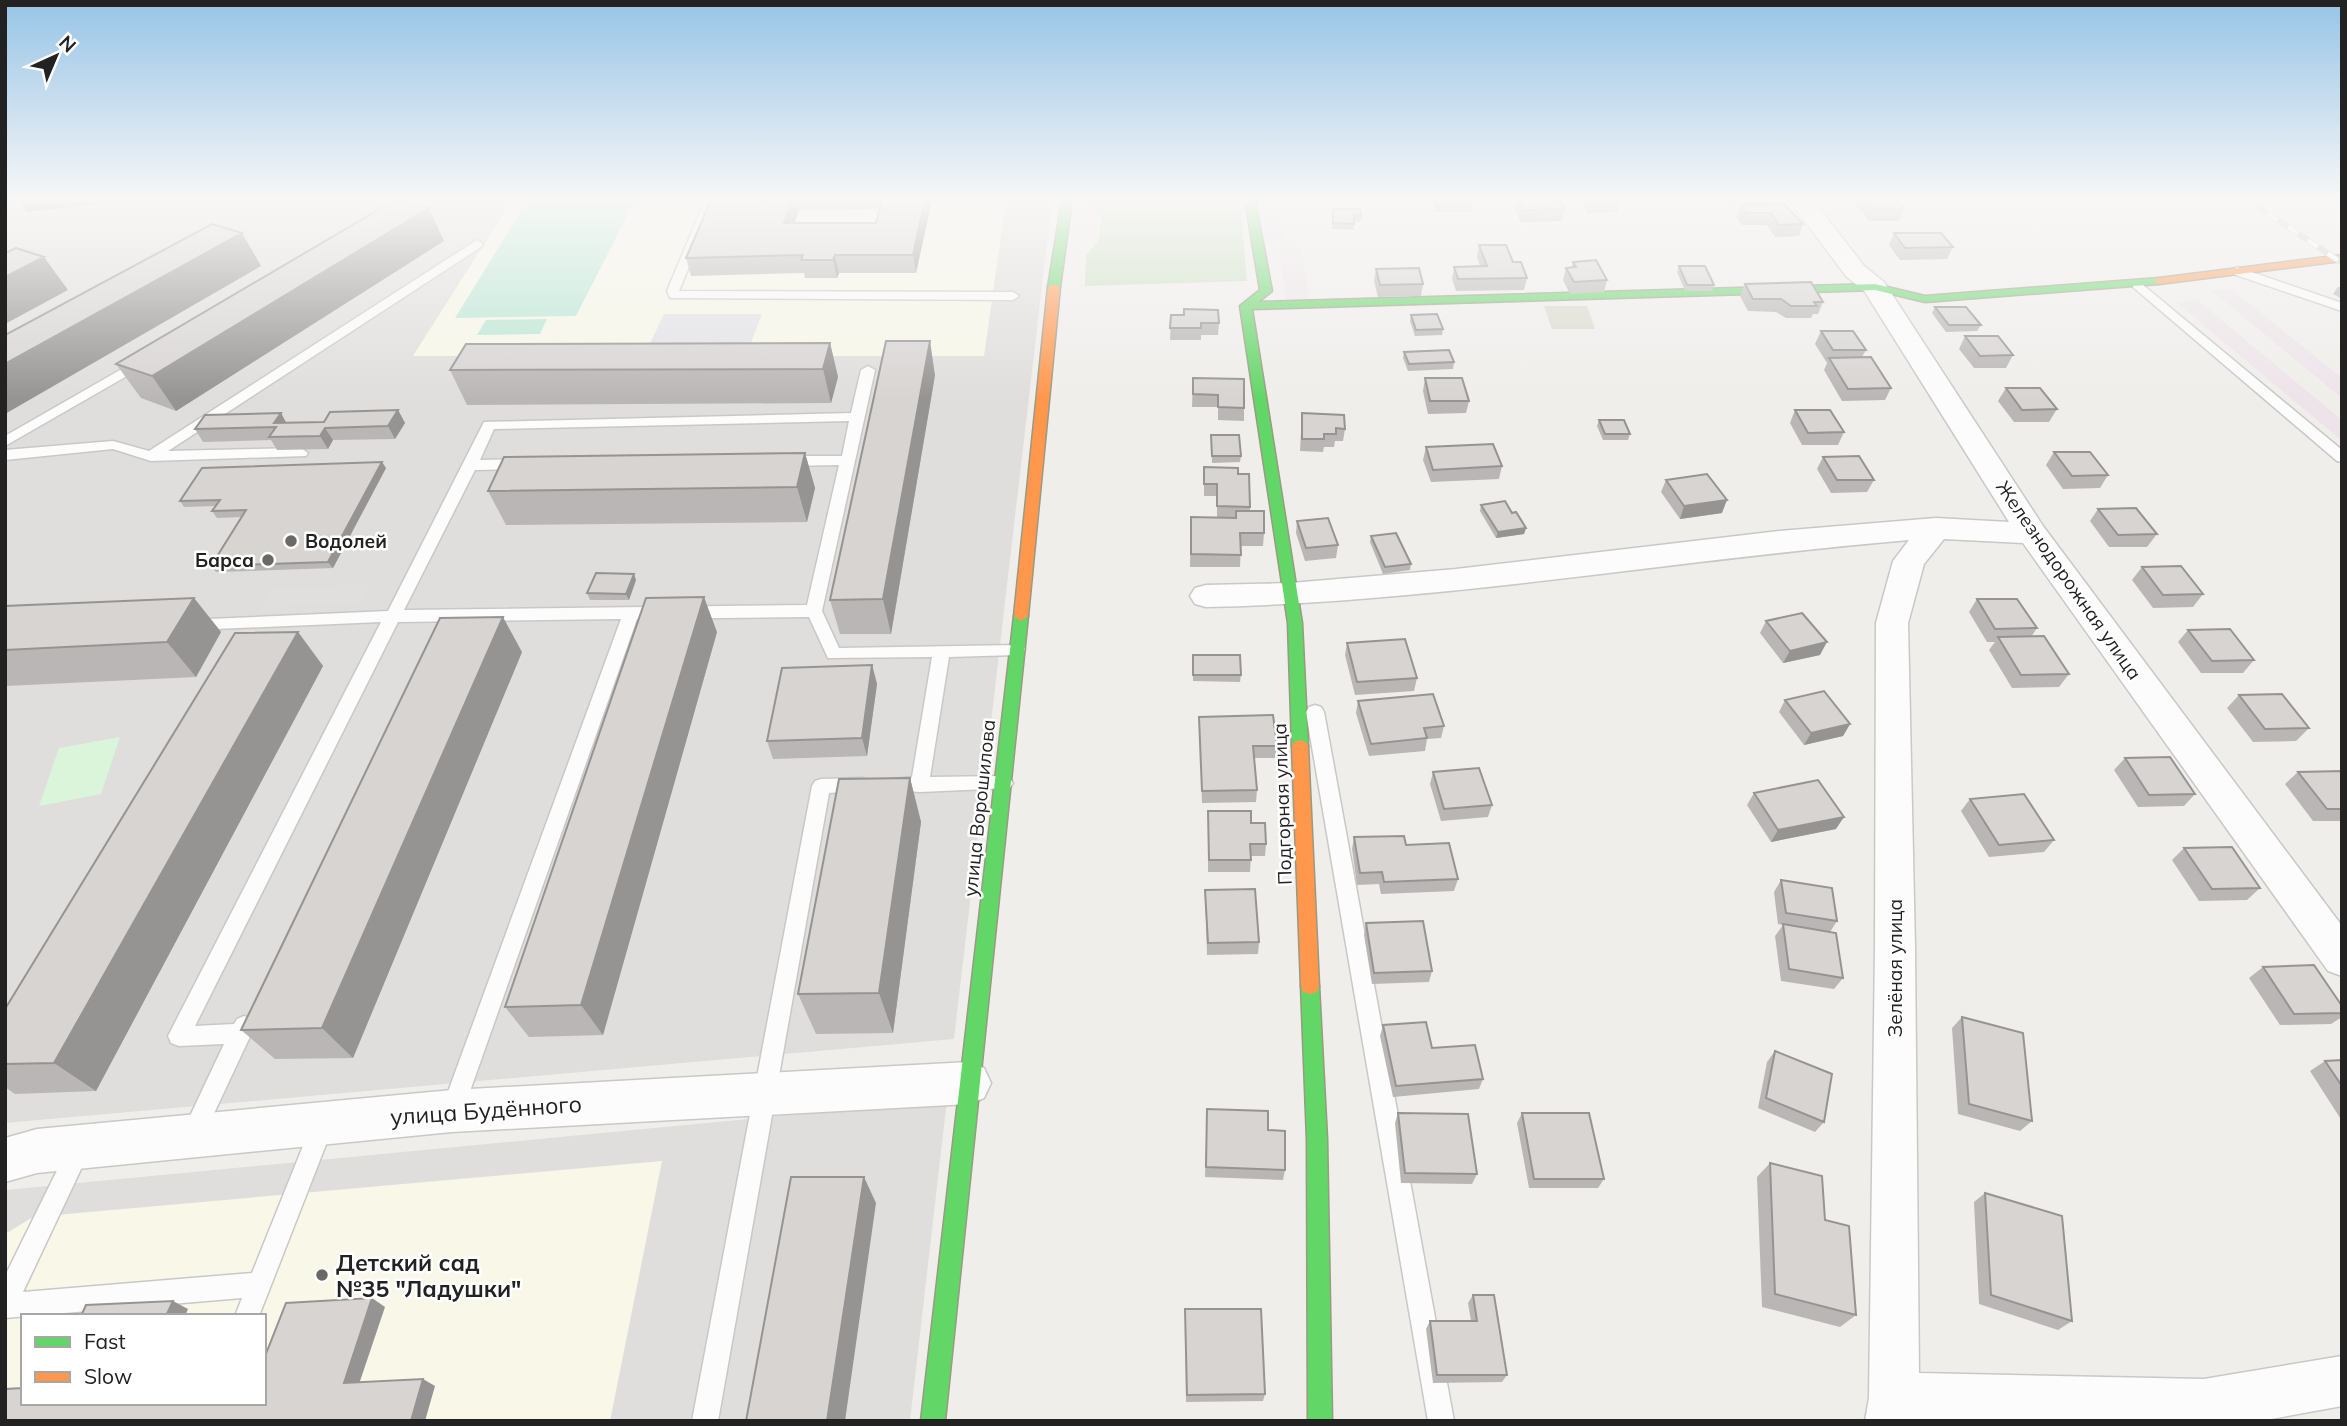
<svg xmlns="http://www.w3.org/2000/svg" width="2347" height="1426" font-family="Mulish,sans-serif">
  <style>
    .residential { fill: #dfdedc; fill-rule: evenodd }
    .industrial { fill: #ede4e9 }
    .education { fill: #f8f7e8; fill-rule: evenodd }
    .construction { fill: #d9d9cd }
    .forest { fill: #cbdec1 }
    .park { fill: #daf5da }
    .pitch { fill: #b7e6d2 }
    .parking { fill: #e0dfde }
    .plaza { fill: #e2e1e5 }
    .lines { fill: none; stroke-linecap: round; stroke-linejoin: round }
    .lane-casing { stroke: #c9c8c7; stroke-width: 3 }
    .street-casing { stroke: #c9c8c7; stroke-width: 3 }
    .fast-casing { stroke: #999a82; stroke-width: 3 }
    .slow-casing { stroke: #999a82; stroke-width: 3 }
    .lane { fill: #fdfcfc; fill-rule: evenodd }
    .street { fill: #fdfcfc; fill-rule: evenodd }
    .fast { fill: #63d668; fill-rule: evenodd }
    .slow { fill: #ff974d; fill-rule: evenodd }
    .rail-casing { stroke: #ccc; stroke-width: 6 }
    .rail { stroke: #fff; stroke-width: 4.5; stroke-dasharray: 12; stroke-linecap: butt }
    .wall { fill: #b9b6b5; fill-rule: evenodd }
    .shaded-wall { fill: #969493 }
    .building { fill: #d7d4d2; stroke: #969493; stroke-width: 2 }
    .poi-dot { fill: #6a6968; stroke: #fff; stroke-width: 2.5 }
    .labels { text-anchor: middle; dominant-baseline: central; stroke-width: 5; stroke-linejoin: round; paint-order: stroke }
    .poi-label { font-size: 19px; font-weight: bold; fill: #222; stroke: #fff; text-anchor: start }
    .street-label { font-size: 19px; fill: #222; stroke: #fff }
    .near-street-label { font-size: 23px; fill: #222; stroke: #fff }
    .near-poi-label { font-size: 23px; font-weight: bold; fill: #222; stroke: #fff; text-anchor: start }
  </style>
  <rect width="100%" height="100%" fill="#f0eeeb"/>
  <path class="residential" d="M5,200H1052L954,1039L5,1123Z
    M947,1100L910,1421H5V1190ZM23,1316H264V1403H23Z"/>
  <path class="industrial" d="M1259,200H1279L1286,240L1265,241Z
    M1278,247H1301L1310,301H1286Z
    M2232,290L2342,378V398L2212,291Z
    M2197,300L2342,420V441L2176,302Z"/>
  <path class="education" d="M512,200H1006L984,356H413Z
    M662,1161L610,1421H5V1234L33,1217ZM23,1316H264V1403H23Z"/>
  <path class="construction" d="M1544,306H1587L1595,329H1552Z"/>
  <path class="forest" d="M1089,200H1240L1247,281L1085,286L1086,255L1099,240L1101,217L1089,206Z"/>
  <path class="park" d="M120,737L101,794L39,806L59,748Z"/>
  <path class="pitch" d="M528,200H635L576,316L455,318Z
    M547,319L540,334L477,335L486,320Z"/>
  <path class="parking" d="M368,585L359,603L263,607L273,589Z"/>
  <path class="plaza" d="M664,314H762L747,353L646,352Z"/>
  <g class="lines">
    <defs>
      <path id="lane" d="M705,200H717L679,291L1013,292L1019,296L1013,300L670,298L667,291Z
        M477,240L483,244L481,247L168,451L301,448L308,453L306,456L151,461L113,449L5,460V450L113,441L149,451Z
        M2237,267L2342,303V311L2233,274L2231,271Z
        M2137,280L2342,450V462L2337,461L2133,287V281Z
        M141,358L146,359V365L5,446V436Z
        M868,366L875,370L822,611L839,648L1023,645L1025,649L1023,653L1017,655L949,657L930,777L1004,776L1010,778L1013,783L1010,788L920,792L884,790L881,785L884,780L912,777L932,657L828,658L809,617L637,619L463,1111L460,1118L452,1122L444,1118L441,1111L621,619L398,622L195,1026L234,1024L237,1019L244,1016L251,1019L255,1026L201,1141L193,1144L185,1141L182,1133L224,1044L179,1046L171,1043L168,1036L381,622L192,630L184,624L186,620L388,611L484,422L851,413L861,370ZM849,421L842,456H786L779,461L786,466L839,465L807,605L404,610L475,470L524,469L531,464L524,459L480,460L494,429Z
        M1315,705L1321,707L1324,712L1454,1421H1428L1306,712L1309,707Z
        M862,778L868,780L871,785L868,790L829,793L718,1421H692L812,786L815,781L821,779Z
        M323,1113L331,1116L334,1124L259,1316H235L242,1298L5,1318V1276L71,1142L79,1139L87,1142L90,1150L23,1292L252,1273L315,1116Z"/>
      <path id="street" d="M1789,200H1813L1864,266L1884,282L2043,526L2342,926V976L2328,971L2023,543L1944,539L1924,564L1908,623L1915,947L1919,1373L2204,1379L2342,1356V1406L2260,1421H1865L1869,1398L1875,947L1876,623L1893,561L1909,540C1674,560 1442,602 1206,607L1195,604L1190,596L1195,588L1206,585L1291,583L1456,569L1779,531L1936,518L2009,522L1865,292L1846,276Z
        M969,1062L984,1068L991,1083L984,1098L969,1104L452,1132L37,1173L5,1182V1138L37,1129L452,1090Z"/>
      <path id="fast" d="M1062,200H1072L1060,287L1054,290L1048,287Z
        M1245,200H1255L1272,291L1258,302L1875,284L1925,296L2159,278L2165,281L2159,284L1925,302L1875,290L1252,309L1302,623L1308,746L1306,750H1294L1292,746L1288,623L1240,306L1260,290Z
        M1021,611L1028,616L945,1421H921L1014,616Z
        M1310,978L1317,980L1319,986L1327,1139L1332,1421H1308L1307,1139L1301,986L1303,980Z"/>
      <path id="slow" d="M2342,255V261L2159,284L2153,281L2159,278Z
        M1054,284L1060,287L1028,616L1021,621L1014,616L1048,287Z
        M1300,740L1306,742L1308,746L1319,986L1317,992L1310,994L1303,992L1301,986L1292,746L1294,742Z"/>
    </defs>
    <use href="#lane" class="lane-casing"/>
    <use href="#street" class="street-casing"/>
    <use href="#fast" class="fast-casing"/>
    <use href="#slow" class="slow-casing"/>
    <use href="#lane" class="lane"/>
    <use href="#street" class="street"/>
    <use href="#fast" class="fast"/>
    <use href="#slow" class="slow"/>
    <defs>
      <path id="rail" d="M2248,200L2342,263"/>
    </defs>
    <use href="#rail" class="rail-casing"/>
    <use href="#rail" class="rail"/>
  </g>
  <path class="wall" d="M711,200H932L916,273H839L837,278H805L804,273L691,276L686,258ZM880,209L876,223H794L799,210Z
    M1433,200H1470L1472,206L1471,212H1435Z
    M1515,200H1560L1565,209L1562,221L1521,222L1514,207Z
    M1580,200H1621V201L1618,212L1587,213Z
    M1725,200H1767L1765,204L1729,205Z
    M1858,200H1896L1904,209L1899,221H1869L1856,205Z
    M1784,204L1803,224L1799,236L1775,237L1767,225H1742L1736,217L1741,205Z
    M1333,209L1361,216L1360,222L1354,221V230L1332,229Z
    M1894,233L1953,247L1947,259L1900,260L1889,245Z
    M444,241L176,411L141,398L116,364Z
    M1479,245L1513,262L1527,278L1524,290L1456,291L1452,279L1454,267L1480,266L1477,257Z
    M1573,262L1607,280L1604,292L1570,294L1563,280L1566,268H1571Z
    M1679,266L1714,285L1712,291H1685L1677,272Z
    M1376,269L1423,284L1421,296L1378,297L1374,281Z
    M1745,284L1823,302L1818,314H1813L1811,318H1786L1776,312L1748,311L1740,296Z
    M2338,287H2342V299L2333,294Z
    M1935,307L1981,325L1977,331L1946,332L1932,313Z
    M1171,315L1219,323L1218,335H1201V340H1170Z
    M1411,315L1443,329L1442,335L1415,336L1410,321Z
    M1821,331L1866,350L1862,357L1891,388L1885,400L1842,401L1824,370L1827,363L1815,344Z
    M1965,336L2013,355L2006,368H1974L1959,349Z
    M830,343L838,377L831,403L467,405L450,370Z
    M1404,352L1454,362L1453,369L1408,371L1403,358Z
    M935,375L891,634H840L830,600Z
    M1193,378L1244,408V421L1218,420V407H1192Z
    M1425,378L1469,401L1466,413L1428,414L1423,391Z
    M2006,388L2057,409L2049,422H2014L1998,401Z
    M398,410L405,423L395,439L333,440L328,449L277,450L271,440L203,442L195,429L287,423L324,422Z
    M1795,410L1844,432L1838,445H1802L1790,423Z
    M1302,413L1345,429L1343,441H1335L1334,447H1324L1323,452L1300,451Z
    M1599,420L1630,434L1628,440H1603L1597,426Z
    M1211,435L1241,456L1240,462L1212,463Z
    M1426,447L1502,466L1499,479L1431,482L1423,460Z
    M2054,452L2108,475L2100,488L2063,489L2046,465Z
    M805,453L815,488L807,522L506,525L488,491Z
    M1823,457L1874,480L1867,492L1831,493L1817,469Z
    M1204,467L1238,474H1249L1250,511L1264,533L1263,546H1241L1240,567H1190L1191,517L1217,518V496H1204Z
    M386,468L333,568L216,572L211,566L242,517L217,518L212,511L215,506L184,507L180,501Z
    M1666,480L1722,513L1680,519L1661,492Z
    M1481,505L1526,528L1524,534L1496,538L1480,511Z
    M2098,509L2157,534L2147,547H2109L2090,521Z
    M1297,521L1338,545L1336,558L1305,561L1296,533Z
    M1371,536L1411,564L1410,570L1383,574L1370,542Z
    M2142,567L2203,594L2193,607L2153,608L2132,580Z
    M636,580L629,600H590L587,593Z
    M194,598L221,632L196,677L5,686V606Z
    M1977,599L2037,628L2031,637L2069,674L2059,687L2012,688L1989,650L1995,642H1987L1969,612Z
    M1766,621L1820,655L1783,663L1760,633Z
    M2188,630L2254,660L2243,673H2201L2178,642Z
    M298,632L323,666L96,1091L15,1094L5,1087V1009Z
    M717,632L603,1035L529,1037L505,1007Z
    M1347,643L1417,678L1414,691L1355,695L1345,655Z
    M522,652L353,1058L275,1059L241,1030Z
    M1193,655L1241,675L1240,682L1193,681Z
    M872,665L877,684L867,756L773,759L767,741Z
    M2239,695L2309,728L2296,741L2253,742L2227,708Z
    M1785,700L1850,724L1843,736L1804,745L1779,712Z
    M1358,701L1444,726L1441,738L1427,739L1425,751L1369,756L1356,713Z
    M1199,717L1277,746L1275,758H1254L1257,790L1256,802L1202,803Z
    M2125,758L2195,794L2184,806L2138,807L2114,770Z
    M2342,771V821H2313L2285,784L2298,772Z
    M1433,772L1492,805L1488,817L1441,821L1430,784Z
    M910,778L921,822L893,1033L816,1034L798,994Z
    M1754,793L1836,829L1771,842L1747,805Z
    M1970,799L2054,840L2044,852L1989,857L1961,811Z
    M1208,811L1251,823L1266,844L1265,856H1251L1250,872H1208Z
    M1354,837L1406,845L1458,879L1454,891L1381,894L1379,884L1357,885L1352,849Z
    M2184,848L2260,888L2247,900L2199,901L2172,860Z
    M1781,880L1837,921L1830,932L1843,978L1834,989L1781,981L1775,936L1783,925L1778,924L1774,892Z
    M1205,890L1259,942L1258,954L1207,955Z
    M1366,923L1432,971L1429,982L1372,984L1364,935Z
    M2263,967L2342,1006V1017L2331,1024L2280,1025L2249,978Z
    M1962,1017L2032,1121L2020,1131L1958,1114L1952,1028Z
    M1383,1025L1432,1048L1483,1079L1479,1089L1393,1097L1380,1036Z
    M1775,1051L1824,1122L1815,1132L1758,1108L1767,1062Z
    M2342,1060V1121L2310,1071L2325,1061Z
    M1207,1109L1268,1130L1285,1170L1283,1180L1205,1177Z
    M1398,1113L1477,1174L1472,1184L1401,1183L1395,1123Z
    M1522,1113L1604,1179L1598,1188H1529L1517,1123Z
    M1770,1163L1825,1220L1856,1315L1840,1327L1762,1307L1757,1177Z
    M1985,1193L2072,1321L2058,1330L1979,1304L1974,1202Z
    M1473,1295L1507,1375L1502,1382L1433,1383L1426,1329L1430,1321H1471L1468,1303Z
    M1185,1309L1265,1394L1263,1401L1186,1402Z"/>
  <path class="shaded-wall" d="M18,200H139L27,212Z
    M792,200H797L799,210L788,241L784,223Z
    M925,200H932L916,273L913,255Z
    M429,208L444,241L176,411L152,376Z
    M242,233L261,266L5,414V364Z
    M835,255L839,273L837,278L833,260Z
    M44,257L68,290L5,324V277Z
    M930,341L935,375L891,634L883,599Z
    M830,343L838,377L831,403L823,369Z
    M398,410L405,423L395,439L388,426Z
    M281,413L288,426L274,423Z
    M325,428L333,440L328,449L320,436Z
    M805,453L815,488L807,522L797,487Z
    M382,462L386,468L333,568L328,562Z
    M1727,500L1722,513L1680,519L1684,506Z
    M1526,528L1524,534L1496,538L1498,532Z
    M634,574L636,580L629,600L626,594Z
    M704,597L717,632L603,1035L581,1005Z
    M194,598L221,632L196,677L167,642Z
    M503,617L522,652L353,1058L322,1028Z
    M298,632L323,666L96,1091L54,1063Z
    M1827,642L1820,655L1783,663L1790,651Z
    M872,665L877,684L867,756L862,738Z
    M1850,724L1843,736L1804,745L1811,733Z
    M910,778L921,822L893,1033L879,993Z
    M1844,817L1836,829L1771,842L1778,830Z
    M864,1177L876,1203L845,1421H827Z
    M372,1298L385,1307L357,1390L344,1383Z
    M173,1301L188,1309L185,1316H166Z
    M423,1379L435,1386L425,1421H411Z"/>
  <path class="building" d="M395,200H400L429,208L152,376L116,364Z
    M711,200H792L784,223H876L882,200H925L913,255H835L833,260H801L803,255L686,258Z
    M1434,200H1470L1472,206H1436Z
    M1519,200H1560L1565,209L1523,210Z
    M1589,200H1621V201H1590Z
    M1866,200H1896L1904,209H1874Z
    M1784,204L1803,224L1779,225L1771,213H1746L1741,205Z
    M1333,209H1360L1361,216L1354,215V224L1333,223Z
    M212,224L242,233L5,364V335Z
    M1894,233H1941L1953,247L1905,248Z
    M1479,245H1506L1513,262H1521L1527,278L1458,279L1454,267L1487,266Z
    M16,248L44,257L5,277V253Z
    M1596,260L1607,280L1574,282L1566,268L1576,267L1573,262Z
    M1679,266H1705L1714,285H1687Z
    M1419,268L1423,284L1380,285L1376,269Z
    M1811,282L1823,302H1814L1817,306H1791L1781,299H1753L1745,284Z
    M1935,307H1966L1981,325H1949Z
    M1184,309L1218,310L1219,323H1201V328H1170L1171,315H1184Z
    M1437,314L1443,329L1416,330L1411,315Z
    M1821,331H1853L1866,350H1833Z
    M1965,336H1998L2013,355L1980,356Z
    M886,341H930L883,599L830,600Z
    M830,343L823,369L450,370L466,344Z
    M1449,350L1454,362L1409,364L1404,352Z
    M1871,357L1891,388L1848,389L1829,358Z
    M1193,378L1244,379V408L1218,407V395L1193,394Z
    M1425,378H1462L1469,401H1430Z
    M2006,388H2040L2057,409L2022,410Z
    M398,410L388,426L325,428L320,436L269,437L276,427L195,429L205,415L281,413L274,423L324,422L330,412Z
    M1795,410H1830L1844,432L1808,433Z
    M1302,413L1344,415L1345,429L1336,428V434H1324V439H1302Z
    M1599,420H1624L1630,434H1605Z
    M1211,435H1239L1241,456H1212Z
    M1493,444L1502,466L1433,470L1426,447Z
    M2054,452H2090L2108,475L2072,476Z
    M805,453L797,487L488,491L504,457Z
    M1859,456L1874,480H1837L1823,457Z
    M382,462L328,562L211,566L246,510L212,511L220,500L180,501L202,468Z
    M1204,467L1238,468V474H1249L1250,507L1217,506V484H1204Z
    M1707,474L1727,500L1684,506L1666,480Z
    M1505,501L1512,513L1516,512L1526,528L1498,532L1481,505Z
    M2136,508L2157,534L2118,535L2098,509Z
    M1236,511H1264V533H1240L1241,555L1191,554V517L1236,518Z
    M1328,518L1338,545L1306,548L1297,521Z
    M1396,533L1411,564L1385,567L1371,536Z
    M2181,566L2203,594L2163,595L2142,567Z
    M596,573L634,574L626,594L587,593Z
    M704,597L581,1005L505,1007L646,598Z
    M194,598L167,642L5,650V606Z
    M1977,599H2017L2037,628L1995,629Z
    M1802,613L1827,642L1790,651L1766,621Z
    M503,617L322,1028L241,1030L440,618Z
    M2230,629L2254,660L2212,661L2188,630Z
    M298,632L54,1063L5,1064V1009L235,633Z
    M2044,636L2069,674L2021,675L1998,637Z
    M1405,639L1417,678L1357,682L1347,643Z
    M1193,655H1240L1241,675H1193Z
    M872,665L862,738L767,741L782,668Z
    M1824,691L1850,724L1811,733L1785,700Z
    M1433,694L1444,726L1424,728L1427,738L1371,744L1358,701Z
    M2282,694L2309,728L2265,729L2239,695Z
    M1273,715L1277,746H1253L1257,790L1202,791L1199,717Z
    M2170,757L2195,794L2149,795L2125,758Z
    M1479,768L1492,805L1444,809L1433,772Z
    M2342,771V809H2327L2298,772Z
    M910,778L879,993L798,994L839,779Z
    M1818,780L1844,817L1778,830L1754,793Z
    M2024,794L2054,840L1999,845L1970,799Z
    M1208,811H1251V823H1265L1266,844H1250L1251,860H1209Z
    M1404,836L1406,845L1449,843L1458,879L1384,882L1382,872L1360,873L1354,837Z
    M2232,847L2260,888L2212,889L2184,848Z
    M1781,880L1832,888L1837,921L1786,913Z
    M1255,889L1259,942L1208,943L1205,890Z
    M1423,921L1432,971L1374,973L1366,923Z
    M1783,924L1836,933L1843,978L1789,969Z
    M2314,965L2342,1006V1013L2294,1014L2263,967Z
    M1962,1017L2023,1033L2032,1121L1969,1104Z
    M1426,1022L1432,1048L1475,1045L1483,1079L1396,1086L1383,1025Z
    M1775,1051L1832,1074L1824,1122L1766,1098Z
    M2342,1060V1086L2325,1061Z
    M1207,1109L1268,1111V1130L1285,1131V1170L1206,1167Z
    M1398,1113L1468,1114L1477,1174L1405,1173Z
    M1522,1113H1589L1604,1179H1534Z
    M1770,1163L1822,1176L1825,1220L1849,1226L1856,1315L1775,1294Z
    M791,1177H864L827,1421H746Z
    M1985,1193L2062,1216L2072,1321L1991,1295Z
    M1473,1295H1494L1507,1375H1437L1430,1321H1477Z
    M372,1298L344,1383L423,1379L411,1421H5V1389L23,1388V1403H264V1359L286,1303Z
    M173,1301L166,1316H81L86,1305Z
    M1185,1309H1261L1265,1394L1187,1395Z"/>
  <linearGradient id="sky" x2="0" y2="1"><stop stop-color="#97c4e6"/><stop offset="0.5" stop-color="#f8f7f6"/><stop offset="1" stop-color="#f8f7f6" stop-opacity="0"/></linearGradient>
  <rect width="2347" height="399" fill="url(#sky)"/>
  <g class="poi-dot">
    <circle cx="291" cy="541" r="7"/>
    <circle cx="268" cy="560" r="7"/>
    <circle cx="322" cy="1275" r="7"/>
  </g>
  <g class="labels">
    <g class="poi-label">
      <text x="305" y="541">Водолей</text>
      <text x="254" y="560" text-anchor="end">Барса</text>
    </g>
    <g class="street-label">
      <text transform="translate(2069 580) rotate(55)">Железнодорожная улица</text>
      <text transform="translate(1282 804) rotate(-92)">Подгорная улица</text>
      <text transform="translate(979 808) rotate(-84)">улица Ворошилова</text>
      <text transform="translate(1895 968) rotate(-90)">Зелёная улица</text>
    </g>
    <g class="near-street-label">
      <text transform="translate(486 1110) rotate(-4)">улица Будённого</text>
    </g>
    <g class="near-poi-label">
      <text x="336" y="1262">Детский сад<tspan x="336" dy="26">№35 "Ладушки"</tspan></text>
    </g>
  </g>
  <rect width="2347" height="1426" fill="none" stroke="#222222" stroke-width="14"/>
  <rect x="21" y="1314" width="245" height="91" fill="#ffffff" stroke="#a7a7a7" stroke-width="2"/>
  <rect x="35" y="1337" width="35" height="10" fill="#63d668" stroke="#a7a7a7" stroke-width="2"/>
  <text x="84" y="1349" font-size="21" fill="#222222">Fast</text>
  <rect x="35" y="1372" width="35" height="10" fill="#ff974d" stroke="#a7a7a7" stroke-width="2"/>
  <text x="84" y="1384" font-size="21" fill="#222222">Slow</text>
  <g transform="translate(56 56) rotate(44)" stroke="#ffffff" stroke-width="5" paint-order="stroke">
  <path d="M0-5L12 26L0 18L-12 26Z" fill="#222222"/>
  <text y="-10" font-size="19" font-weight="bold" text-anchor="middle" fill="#222222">N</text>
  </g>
</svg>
